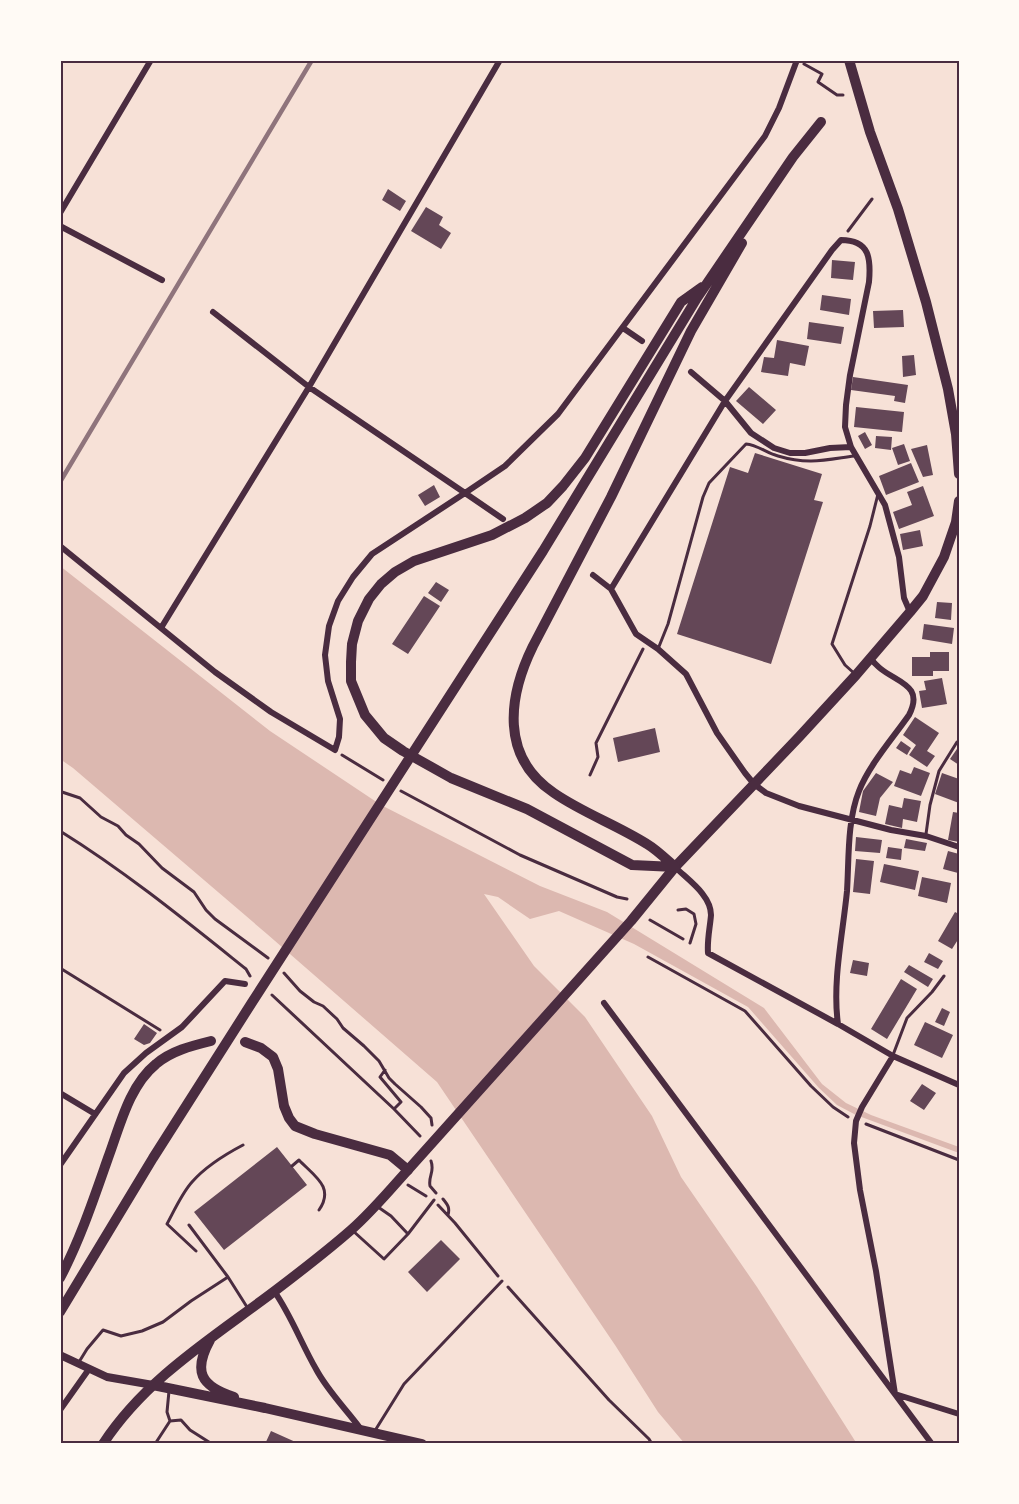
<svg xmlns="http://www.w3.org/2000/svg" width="1019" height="1504" font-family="'IBM Plex Serif',serif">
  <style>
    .water { fill: #dcb8b0 }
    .building { fill: #644757 }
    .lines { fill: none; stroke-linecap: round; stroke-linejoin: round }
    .path { stroke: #4a2c40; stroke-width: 3 }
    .service { stroke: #4a2c40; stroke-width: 3 }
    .minor { stroke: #4a2c40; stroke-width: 6 }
    .secondary { stroke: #4a2c40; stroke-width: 8 }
    .trunk { stroke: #4a2c40; stroke-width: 10 }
    .motorway { stroke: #4a2c40; stroke-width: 10 }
    .rail { stroke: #8f747c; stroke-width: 4.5 }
    .neatline { fill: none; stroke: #4a2c40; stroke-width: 2 }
  </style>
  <rect width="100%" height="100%" fill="#f7e1d7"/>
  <path class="water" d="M60,566L270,731L381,805L540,886L607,912L764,1008L822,1084L846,1103L871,1115L959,1147V1153L856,1115L837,1105L819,1088L748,1007L634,944L559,911L530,919L498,897L484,894L534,966L585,1017L652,1116L681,1177L757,1287L857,1444H685L658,1412L615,1345L437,1082L267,934L73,768L60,759Z"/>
  <path class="building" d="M388,189L406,201L400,211L382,200Z
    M426,207L443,217L439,225L451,233L441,249L411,231Z
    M832,260L855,262L853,280L831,278Z
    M822,295L851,299L849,315L820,310Z
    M903,310L904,327L874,328L873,311Z
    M809,322L844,327L841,344L807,339Z
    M777,340L809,346L805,366L790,363L788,376L761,372L764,357L774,358Z
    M914,355L916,375L903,377L902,356Z
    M853,377L908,385L905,403L894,401L895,396L851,390Z
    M749,387L776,410L763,424L736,401Z
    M856,407L904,412L902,432L854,427Z
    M865,432L872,445L865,449L858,436Z
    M876,436L892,437L891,450L875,448Z
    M904,444L910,461L898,465L892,448Z
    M927,445L933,475L923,477L911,449Z
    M755,453L822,474L814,500L823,502L771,664L677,634L730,467L748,473Z
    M911,463L919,482L886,495L879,476Z
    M434,485L440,497L425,506L418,495Z
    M923,486L934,516L899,529L893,512L912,505L907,492Z
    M920,530L923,546L903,550L900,534Z
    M436,582L449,590L441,602L428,593Z
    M424,596L440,606L408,654L392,644Z
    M937,602L952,603L951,620L935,618Z
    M924,624L954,628L952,644L922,639Z
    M930,652H949V671H933V676H912V657H930Z
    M942,678L947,704L922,708L919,691L926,690L924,681Z
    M915,717L939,733L927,751L935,756L927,767L909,755L916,745L903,735Z
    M655,728L660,752L618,762L613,738Z
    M901,741L911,748L907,755L896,748Z
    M959,746V765L950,759Z
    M914,767L930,773L921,796L894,786L900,770L911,774Z
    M876,773L893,782L880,798L876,816L859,812L863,791Z
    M942,773L959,779V803L935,794Z
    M904,798L921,801L917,822L903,819L902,828L885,824L889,805L902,808Z
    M953,812L959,813V842L948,840Z
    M856,837L882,840L880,853L855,851Z
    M906,839L927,843L925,851L904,848Z
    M888,847L902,849L901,860L886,858Z
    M948,851L959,854L958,873L943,869Z
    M856,859L874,861L870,894L853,892Z
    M884,864L919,871L915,890L880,882Z
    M922,877L951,883L947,903L918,896Z
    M955,912L959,914V938L952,949L938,941Z
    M929,953L943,961L938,969L924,962Z
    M853,960L869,963L867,976L850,973Z
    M909,965L933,979L928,987L904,972Z
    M901,979L917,989L887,1039L871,1029Z
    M942,1008L950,1012L944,1026L935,1022Z
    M925,1022L953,1035L942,1058L914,1045Z
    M144,1024L157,1033L150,1043L144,1045L134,1039Z
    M922,1084L936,1093L924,1110L910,1101Z
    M277,1147L307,1185L224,1250L194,1212Z
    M441,1240L460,1259L427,1292L408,1272Z
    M271,1431L300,1444H265Z"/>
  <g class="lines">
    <path class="path" d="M804,64L822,74L818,82L837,95H843
      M848,231L872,199
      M342,755L383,780
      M590,775L598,757L596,743L643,649
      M60,789L62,792L80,798L101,817L118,826L126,835L139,844L162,868L194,892L206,910L215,919L268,958
      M401,791L520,855L617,897L627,899
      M60,831C126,872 186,921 246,969L250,976
      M650,920L683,939
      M648,957L745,1011L811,1086L833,1107L848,1117
      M60,968L160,1030
      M284,973L300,991L314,1002L323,1006L337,1019L343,1028L364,1046L379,1061L389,1078L395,1084L421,1107L431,1118L432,1125
      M272,995L394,1109L420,1136
      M385,1070L380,1077L401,1102L394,1109
      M866,1124L959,1160
      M431,1161C435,1172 428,1176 430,1186L436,1193
      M292,1166L299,1160C314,1176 335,1187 319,1210
      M408,1185L426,1196
      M443,1199C448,1205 450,1208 448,1215
      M438,1205L455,1223L498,1276
      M196,1251L167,1224C174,1211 182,1193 192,1182C206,1166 224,1155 243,1145
      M508,1287L609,1400L649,1439L652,1444"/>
    <path class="service" d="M658,649L668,624L703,497L709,483L746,444C758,445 766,453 778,456C808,465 825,460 854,456
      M855,674L845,665L832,644L870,526L878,494
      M926,834L930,805L939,771L957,742
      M678,910L686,909L694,914L696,924L690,943
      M893,1055L907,1018L932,992L944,976
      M189,1225L228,1277L247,1307
      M352,1230L384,1259L408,1234L391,1216L378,1207
      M408,1234L434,1200
      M79,1362L87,1349L103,1330L121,1336L142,1331L163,1322L191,1301L228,1277
      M170,1421L181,1420L190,1430L212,1444
      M376,1429L404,1384L502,1281
      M155,1444L170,1421L167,1412L169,1391"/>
    <path class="minor" d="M60,213L151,60
      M60,226L162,280
      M623,328L642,341
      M691,372L725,401L751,433L774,448L790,453H805L830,448L851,447
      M503,519L465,493L505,466L558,414L765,136L779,108L797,60
      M60,546L215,672L271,712L335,750L339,737L340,719L328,681L325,655L329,626L338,601L353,577L372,554L465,493L309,387L213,312
      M593,575L611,589L725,401L832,250L841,240C870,240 871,259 869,282L850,375L846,405L845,427L851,447L885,505L899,557L904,598L910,612
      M611,589L636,634L658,649L686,674L717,733L745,773L754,784L766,793L799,806L891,830L926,836L959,847
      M161,628L309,387L500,60
      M675,867C688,880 711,895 711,915C710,928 707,939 708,953L838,1024L893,1056L959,1085
      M604,1003L932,1444
      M838,1024C832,982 843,933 847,891C849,860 847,821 859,791C869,765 893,738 909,715C924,686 899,683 881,669C877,666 874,662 870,659
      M893,1056L862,1107L856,1121L854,1143L860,1190L876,1271L895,1394L959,1414
      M60,1093L95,1114
      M60,1165L124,1073L146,1053L182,1027L225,981L245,984
      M274,1291C291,1315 301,1343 316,1369C327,1390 345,1408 360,1428
      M60,1410L89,1369"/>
    <path class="secondary" d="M60,1355L107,1377L153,1385"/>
    <path class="trunk" d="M849,60L870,132L898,209L926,302L948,389L956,434L959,474
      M210,1340C193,1371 200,1386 234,1397
      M153,1385L265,1408L422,1444
      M103,1444C146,1378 214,1337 276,1290C301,1271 327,1251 351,1230C368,1215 383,1198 398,1181L631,921L675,867L799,737L856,675L910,612L923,596L944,557L956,522L959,501"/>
    <path class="motorway" d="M675,867L632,865L527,809L451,778L403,751L384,738L365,715L351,681V662L352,644L358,621L369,599L381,584L395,572L414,561L492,535L525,518L547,503L563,486L585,458L681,302L702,287
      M675,867C666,859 657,850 647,844C617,825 583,813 554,793C500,757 508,697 533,646L611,497L691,331L742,243
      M245,1042L261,1048L273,1057L278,1069L284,1106L289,1118L295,1126L315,1134L390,1155L408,1170
      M60,1278C80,1240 94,1198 108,1158C120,1126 129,1086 156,1064C171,1051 191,1046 211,1041
      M60,1312L153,1158L251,1004L543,551L697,298L793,157L821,122"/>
    <path class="rail" d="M60,482L312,60"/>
  </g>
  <rect width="1019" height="1504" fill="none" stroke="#fffaf5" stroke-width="123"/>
  <rect x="62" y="62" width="896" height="1380" class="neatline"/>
</svg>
